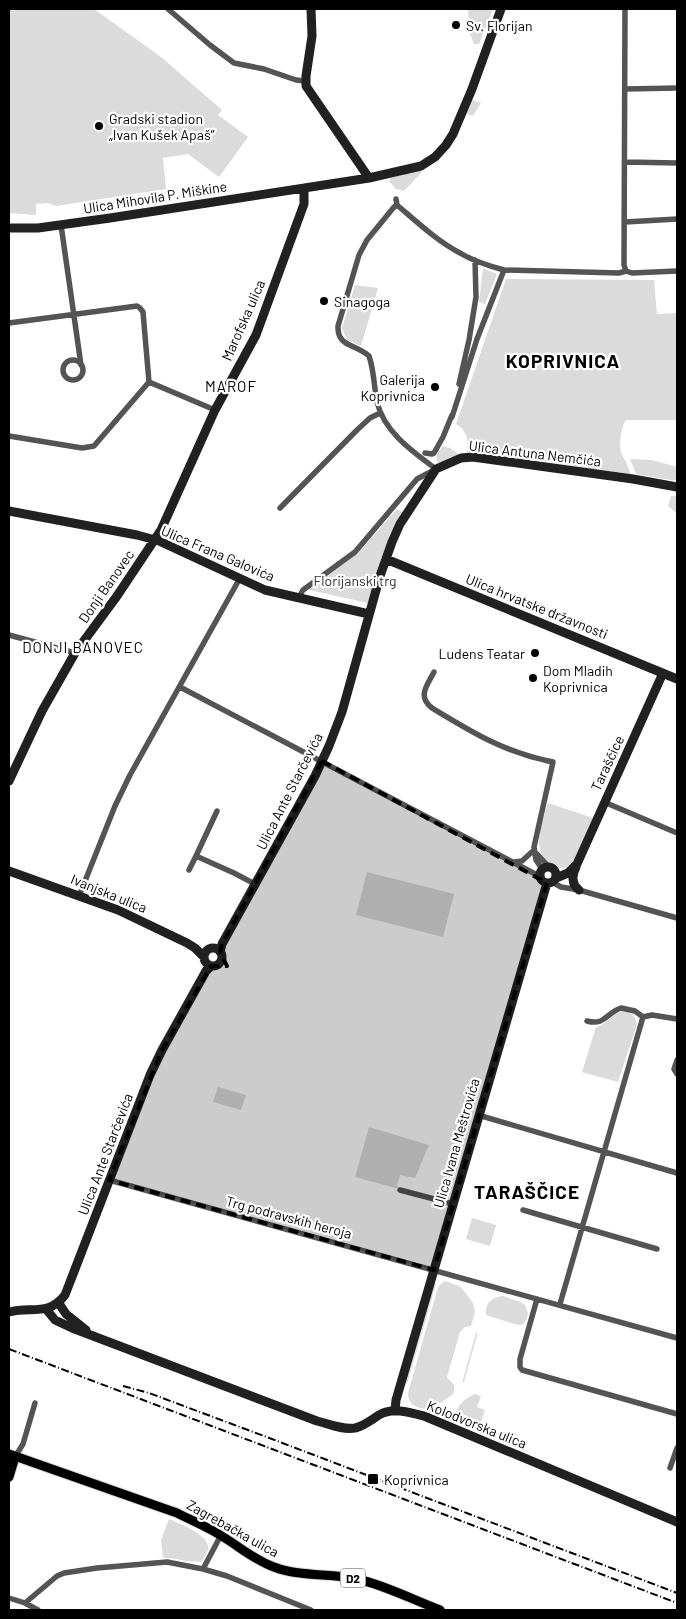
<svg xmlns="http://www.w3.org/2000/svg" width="686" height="1619" font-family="Barlow,sans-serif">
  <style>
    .green { fill: #dbdbdb }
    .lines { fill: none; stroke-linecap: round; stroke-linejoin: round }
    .primary-casing { stroke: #dbdbdb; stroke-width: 11 }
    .street { stroke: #545454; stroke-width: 5.5 }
    .secondary { stroke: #212121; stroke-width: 9 }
    .primary { stroke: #000; stroke-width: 9 }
    .rail { stroke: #000; stroke-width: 2; stroke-dasharray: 8 2.5 1 2.5; stroke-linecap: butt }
    .marked { fill: #000; fill-opacity: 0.2; stroke: #000; stroke-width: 4; stroke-dasharray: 10 6; stroke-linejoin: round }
    .poi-dot { fill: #000; stroke: #fff; stroke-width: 2 }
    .labels { text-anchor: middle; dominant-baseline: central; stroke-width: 4.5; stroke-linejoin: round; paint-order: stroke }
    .shield { fill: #fff; stroke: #4c4c4c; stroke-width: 1 }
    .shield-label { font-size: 12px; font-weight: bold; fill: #000 }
    .poi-label { font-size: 14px; fill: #000; stroke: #fff; text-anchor: start }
    .street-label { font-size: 14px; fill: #000; stroke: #fff }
    .park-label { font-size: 14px; fill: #323232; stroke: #fff }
    .neighbourhood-label { font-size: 15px; letter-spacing: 1px; fill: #000; stroke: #fff }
    .district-label { font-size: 19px; font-weight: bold; letter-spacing: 1px; fill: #000; stroke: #fff }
  </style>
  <rect width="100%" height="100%" fill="#fff"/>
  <path class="green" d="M9,9H94L161,57L222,110L218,115L248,137L219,177L188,154L163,158L166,189L56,206L48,203L36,204V215L9,213Z
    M468,9H493L479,44H474L470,34Z
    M472,100L481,103L473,116L467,114Z
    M419,170L422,172L404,191L396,189L389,181L391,178Z
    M483,268L497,274L485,304L479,302Z
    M506,279L654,280L657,314L677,313V420H626C621,427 619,444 621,452C624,460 629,466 630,474L532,460L467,454C468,441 469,432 456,424Z
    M355,285L378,288L361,346L347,340L342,328Z
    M443,446L450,448L458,453L457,456L439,463L437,461V454Z
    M630,459L652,460L677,467V481L636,474Z
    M671,496H677V514L668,506Z
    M397,509L402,512L388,542L368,603L309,590L358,553Z
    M548,803L593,818L574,860L567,867L559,868L556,865L547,864C532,844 542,825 548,803Z
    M367,872L454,894L443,937L356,915Z
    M622,1011C631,1012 635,1015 637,1024L618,1082L582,1072L596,1027C607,1025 611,1014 622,1011Z
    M218,1087L246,1095L241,1110L213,1102Z
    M369,1127L429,1145L415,1178L400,1175L397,1186L399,1189L355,1177Z
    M472,1218L496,1225L490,1246L466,1239Z
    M446,1281L461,1287L473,1303L475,1312L471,1326L465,1327L460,1332L447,1377C453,1385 456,1382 453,1394C442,1402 429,1414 415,1406C410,1403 408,1399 408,1393L438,1287L443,1282Z
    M434,1283L436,1284L407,1384L405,1383Z
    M503,1296L518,1301L525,1305C529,1313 529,1319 522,1325H518L486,1315C484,1304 492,1297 503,1296Z
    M478,1332L464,1382L462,1383L476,1333Z
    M475,1394L481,1396L477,1407L485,1410L479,1428L476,1429L459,1423C451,1410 463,1399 475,1394Z
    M169,1519C179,1523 206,1534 208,1546C209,1551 205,1556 202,1561C195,1564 174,1557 163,1558L161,1540Z"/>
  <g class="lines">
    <defs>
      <path id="primary" d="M9,1454L177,1513C193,1521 210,1528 225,1538C241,1548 256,1561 274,1567C300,1577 330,1573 357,1579C385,1585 413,1600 440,1610
        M9,1477L15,1457"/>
    </defs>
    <use href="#primary" class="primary-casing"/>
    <path class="street" d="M168,9L210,45L234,63L264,69L296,80L305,81
      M625,9L624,265L626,271
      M625,89L677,88
      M625,162L677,163
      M396,199L397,205C417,222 437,241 460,253C473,261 489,266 504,270L477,339L452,417
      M397,205L394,207L367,240L359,255L338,326C337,347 356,344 369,356C374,370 374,387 377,402C384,432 413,452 436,469
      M625,222L677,219
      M61,225L81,365
      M504,270L619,273L626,271L632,273L677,271
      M9,323L137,306L140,308L143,312L149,382
      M63 370a10 10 0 1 1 20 0a10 10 0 1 1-20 0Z
      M149,382L215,410
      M459,384L469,340L476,297L475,260
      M9,436L82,448L94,446L149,382
      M425,453L432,454L434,453L443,437L452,415
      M280,508L357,430L370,418L380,413
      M299,597L303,590L355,552L417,479L436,469
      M9,635L75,653
      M434,672C427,686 417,696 432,708C473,733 504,752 553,762L534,847L536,860L542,869
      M180,687L541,877
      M604,802L677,833
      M217,811L196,856L234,873L255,884
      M537,854L548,866
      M514,862L522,861L534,850
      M189,870L196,856
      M552,882L561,887L579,890L677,918
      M79,896L115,806L130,775L240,578
      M643,1017L652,1015L677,1019
      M677,1060L674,1069L677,1074
      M478,1115L677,1173
      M109,1180L677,1338
      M400,1190L453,1204
      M523,1210L657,1249
      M537,1299L520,1359V1367L522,1370L677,1414
      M560,1304L643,1017L635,1011L621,1008C606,1013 605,1026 587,1021
      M15,1457L23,1444L35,1403
      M670,1468L677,1448
      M203,1569L221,1535
      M9,1598L25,1603L38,1610
      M25,1603L57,1576L64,1573L97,1568L167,1562L203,1569L227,1576L311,1610"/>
    <path class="secondary" d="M311,9L312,36L306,76V86L369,178
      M9,228H38L110,218L369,178L421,166L435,157L446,145L453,134L472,89L501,9
      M9,511L137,535L159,541L265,590L369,614
      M386,559L677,679
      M9,781L42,711L75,653L117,596L161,530L215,410L256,335L304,204V188
      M540 875a8 8 0 1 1 16 0a8 8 0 1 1-16 0Z
      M576,867C572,875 571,884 579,890
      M9,871L118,910L187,943L195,948L204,957
      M556,878L568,873L577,864L663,673
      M204 957a9 9 0 1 1 18 0a9 9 0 1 1-18 0Z
      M220,952L222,944L315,776L329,746L342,712L380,576L392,542L400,524L436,469L461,458L473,457L633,479L677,487
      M58,1302L66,1314L86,1330
      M46,1309L55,1320L72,1328L317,1421C329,1424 342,1430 355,1428C364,1426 371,1420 379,1415C392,1407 409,1412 424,1416L677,1522
      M9,1312C31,1306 48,1317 65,1295L150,1075L162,1050L206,971L211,966
      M395,1411L396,1400L547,883"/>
    <use href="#primary" class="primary"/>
    <path class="rail" d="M9,1349L677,1603
      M123,1386L149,1393L264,1436L677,1593"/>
  </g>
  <path class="marked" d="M322,761L547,883L434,1270L109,1180L162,1050L211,966H227L220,952L222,944Z"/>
  <g class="poi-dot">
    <circle cx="456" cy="25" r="5"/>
    <circle cx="99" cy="126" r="5"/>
    <circle cx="324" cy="301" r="5"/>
    <circle cx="435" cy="387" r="5"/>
    <circle cx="535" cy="653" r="5"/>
    <circle cx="533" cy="678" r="5"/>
    <rect x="367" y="1473" width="12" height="12" rx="2.5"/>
  </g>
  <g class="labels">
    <rect class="shield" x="340.5" y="1568.5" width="25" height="19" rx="4"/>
    <g class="shield-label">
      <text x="353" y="1578">D2</text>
    </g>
    <g class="poi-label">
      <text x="466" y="25">Sv. Florijan</text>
      <text x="109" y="118">Gradski stadion<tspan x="109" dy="16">„Ivan Kušek Apaš”</tspan></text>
      <text x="334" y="301">Sinagoga</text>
      <text x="425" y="379" text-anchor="end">Galerija<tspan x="425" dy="16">Koprivnica</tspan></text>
      <text x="525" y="653" text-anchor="end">Ludens Teatar</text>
      <text x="543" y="670">Dom Mladih<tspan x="543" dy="16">Koprivnica</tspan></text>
      <text x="384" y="1479">Koprivnica</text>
    </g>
    <g class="street-label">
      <text transform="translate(155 197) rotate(-9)">Ulica Mihovila P. Miškine</text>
      <text transform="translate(243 320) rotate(-66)">Marofska ulica</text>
      <text transform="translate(535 453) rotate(7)">Ulica Antuna Nemčića</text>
      <text transform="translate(218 553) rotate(23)">Ulica Frana Galovića</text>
      <text transform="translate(106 586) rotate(-55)">Donji Banovec</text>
      <text transform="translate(537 606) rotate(22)">Ulica hrvatske državnosti</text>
      <text transform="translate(607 763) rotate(-65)">Taraščice</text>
      <text transform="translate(289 791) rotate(-63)">Ulica Ante Starčevića</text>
      <text transform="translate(109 893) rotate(22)">Ivanjska ulica</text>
      <text transform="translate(456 1143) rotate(-74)">Ulica Ivana Meštrovića</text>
      <text transform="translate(105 1154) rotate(-69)">Ulica Ante Starčevića</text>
      <text transform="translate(289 1217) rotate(15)">Trg podravskih heroja</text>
      <text transform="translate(477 1424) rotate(22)">Kolodvorska ulica</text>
      <text transform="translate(233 1528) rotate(29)">Zagrebačka ulica</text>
    </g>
    <g class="park-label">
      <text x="355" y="580">Florijanski trg</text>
    </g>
    <g class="neighbourhood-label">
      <text x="231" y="386">MAROF</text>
      <text x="83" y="647">DONJI BANOVEC</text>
    </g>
    <g class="district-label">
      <text x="563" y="360">KOPRIVNICA</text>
      <text x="527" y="1191">TARAŠČICE</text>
    </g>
  </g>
  <rect width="686" height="1619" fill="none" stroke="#000000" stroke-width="20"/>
</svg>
